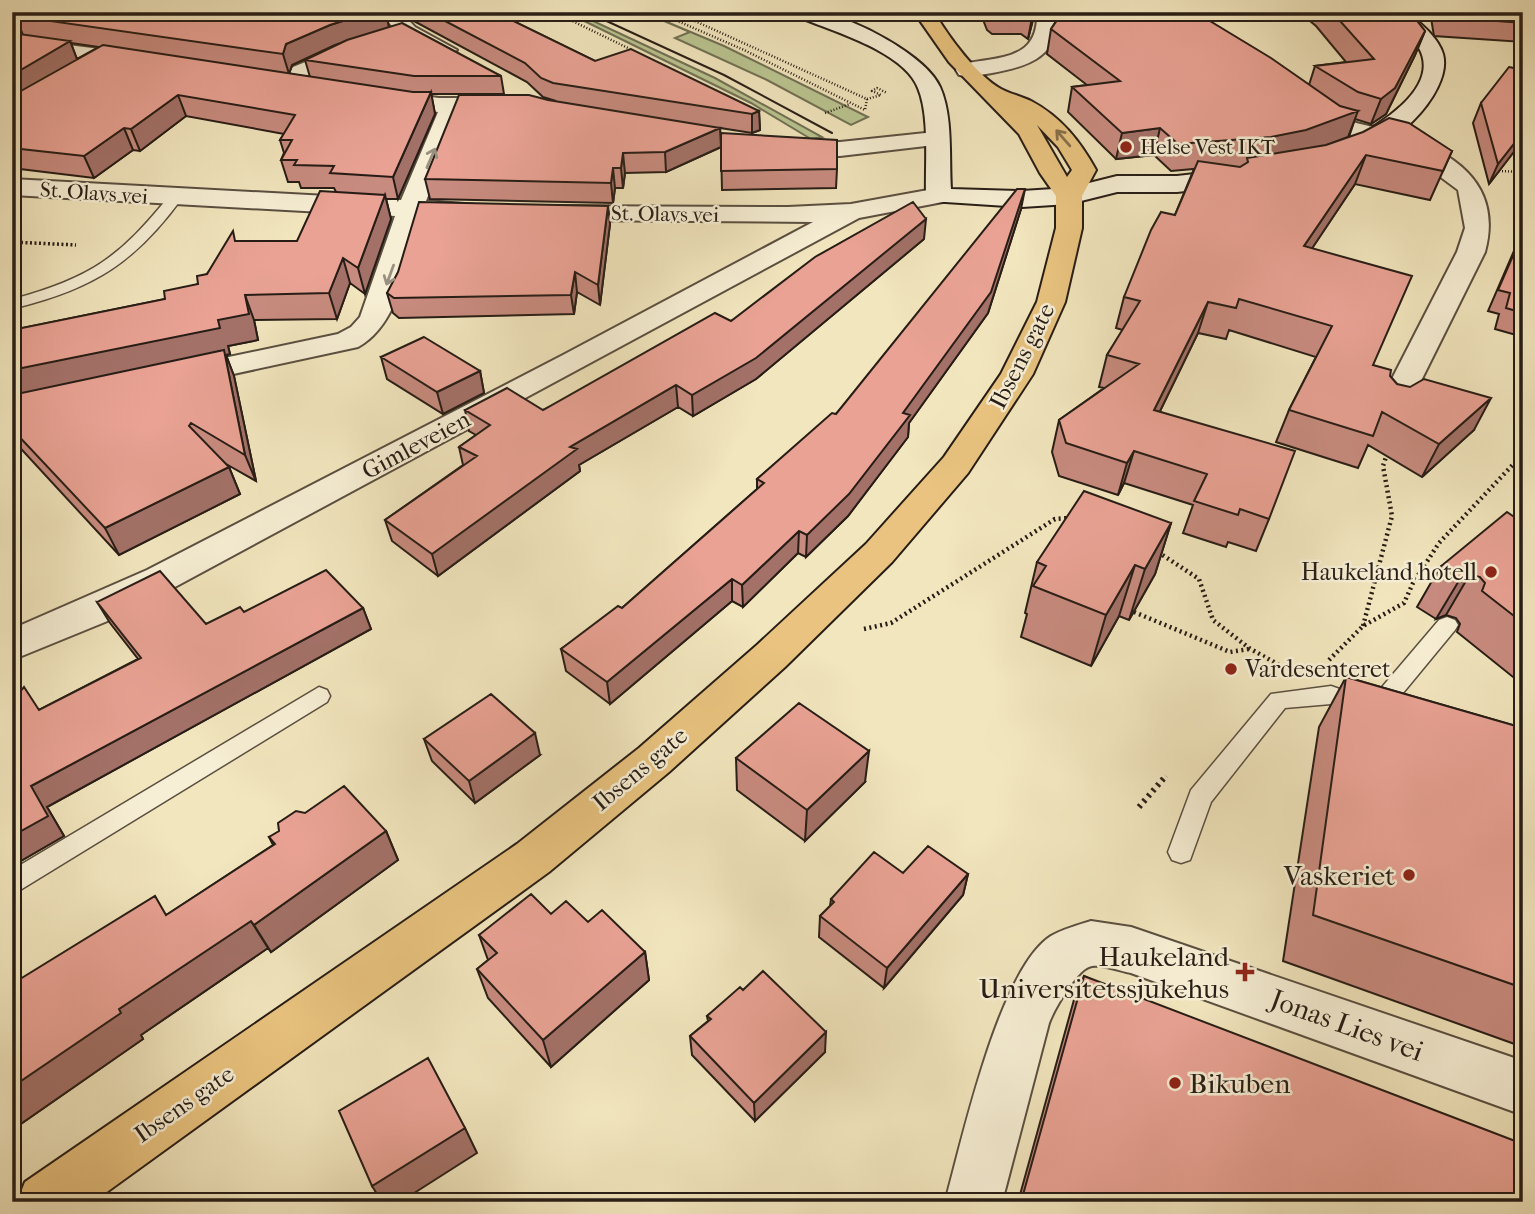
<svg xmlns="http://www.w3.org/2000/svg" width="1535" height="1214" font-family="'IM FELL French Canon',serif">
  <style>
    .green { fill: #bac591; stroke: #707154; stroke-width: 2 }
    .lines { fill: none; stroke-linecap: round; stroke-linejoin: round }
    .lane-casing { stroke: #5a4f40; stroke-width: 3 }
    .street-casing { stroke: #5a4f40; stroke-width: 4 }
    .secondary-casing { stroke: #271d16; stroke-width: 4 }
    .primary-casing { stroke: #271d16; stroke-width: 4 }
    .path-far3 { stroke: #271d16; stroke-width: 2.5; stroke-dasharray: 1 2; stroke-linecap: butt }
    .path-far2 { stroke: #271d16; stroke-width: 3.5; stroke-dasharray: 2 2.5; stroke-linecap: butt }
    .path-far1 { stroke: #271d16; stroke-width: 4.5; stroke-dasharray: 2 3.5; stroke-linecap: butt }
    .path { stroke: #271d16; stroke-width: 6; stroke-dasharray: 2.5 4.5; stroke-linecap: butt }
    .lane { fill: #f7efd5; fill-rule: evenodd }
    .street { fill: #f7efd5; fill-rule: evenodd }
    .secondary { fill: #f7efd5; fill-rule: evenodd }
    .primary { fill: #e9c37f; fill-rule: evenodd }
    .tram { stroke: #271d16; stroke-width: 2 }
    .wall { fill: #c88b7f; stroke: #271d16; stroke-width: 2; fill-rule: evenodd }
    .shaded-wall { fill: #a37168; stroke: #271d16; stroke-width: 2 }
    .building { fill: #e9a294; stroke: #271d16; stroke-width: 2 }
    .oneway { stroke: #88704a }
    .oneway2 { stroke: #99907f }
    .poi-dot { fill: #8f2418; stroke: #f7efd5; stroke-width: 2.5 }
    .labels { text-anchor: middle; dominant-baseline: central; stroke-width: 5; stroke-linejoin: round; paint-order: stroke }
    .far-poi-label { font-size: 21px; fill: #271d16; stroke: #f7efd5; text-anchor: start }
    .far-street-label { font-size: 21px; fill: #271d16; stroke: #f7efd5 }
    .street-label { font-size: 24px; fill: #271d16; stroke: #f7efd5 }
    .poi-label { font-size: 24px; fill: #271d16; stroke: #f7efd5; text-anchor: end }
    .near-poi-label { font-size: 28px; fill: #271d16; stroke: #f7efd5; text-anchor: end }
    .near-street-label { font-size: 28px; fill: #271d16; stroke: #f7efd5 }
  </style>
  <rect width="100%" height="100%" fill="#f2e6be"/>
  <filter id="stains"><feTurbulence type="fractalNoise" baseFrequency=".00286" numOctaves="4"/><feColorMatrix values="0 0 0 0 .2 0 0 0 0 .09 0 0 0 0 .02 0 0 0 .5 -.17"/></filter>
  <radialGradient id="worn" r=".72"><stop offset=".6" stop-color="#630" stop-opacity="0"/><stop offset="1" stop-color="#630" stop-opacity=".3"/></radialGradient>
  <path class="green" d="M566,12H574L715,78L822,137L811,139L751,103Z
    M643,12L724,46L868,117L851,125L767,80L675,38L690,32Z"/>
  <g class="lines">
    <defs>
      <path id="lane" d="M175,194L182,198C136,261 95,288 19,307L12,304L13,299C91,278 120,257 170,195Z
        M1447,617L1455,620L1458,625L1455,630L1384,716L1376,719L1331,704L1285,708L1211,802L1190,860L1181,863L1172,860L1168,852L1191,790L1271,694L1331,686L1371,700L1439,620Z
        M319,687L327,690L330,696L327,702L12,895V870Z"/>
      <path id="street" d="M380,12H401L415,27L457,50L446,56C420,50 396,34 380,12Z
        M1037,12H1057C1060,56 1030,66 992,73C981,75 970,77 959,75L956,70L959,65C996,56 1039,63 1037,12Z
        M12,38L140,54L151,60L140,66L12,50Z
        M357,41L368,47L364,51L309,77L301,79L290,72L293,67Z
        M383,91L439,98H507L518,105L507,112H461L426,201L477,205L481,211L477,217H421C408,260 399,325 358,347L178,386L167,384L162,377L167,370L338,334L351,327L360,317L395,216L12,195V179L401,200L438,112L375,103L372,98L375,93Z
        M1307,96C1323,100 1334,114 1348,120C1361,126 1377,126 1390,131C1450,150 1504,181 1485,252L1405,413L1394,416L1383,413L1378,406L1457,252L1465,228L1458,190L1411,155L1332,130L1299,108L1296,103L1299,98Z
        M935,132L943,134L947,139L943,144L840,156L784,155L775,153L772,148L775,143L784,141L840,142Z
        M939,188L948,191L952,196L948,201L859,218L173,588L110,620L12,660V629L147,570L563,355L813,222L556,220L547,218L543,212L547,206L788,207L851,204Z
        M1091,921L1131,927L1523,1061V1115L1131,973C1120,971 1103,964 1092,966C1077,968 1054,1010 1049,1023L1002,1202H945C962,1141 999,969 1051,936C1063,929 1078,925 1091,921Z"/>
      <path id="secondary" d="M792,12C801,12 811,11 819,12C852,17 926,55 940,87C953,116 949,157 951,189L1022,191L1069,188L1117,176H1177L1239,169L1248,172L1252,177L1248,182L1239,185L1177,192H1117L1069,204L1022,207L930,201L926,196C925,165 930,116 918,88C904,51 830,30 795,16Z
        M1385,12H1407C1420,23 1438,37 1443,54C1454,93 1383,162 1345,152L1342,147L1345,142C1375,128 1442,89 1419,48C1411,33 1395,25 1385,12Z"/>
      <path id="primary" d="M914,12H934C948,36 977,76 1001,89C1010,94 1021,96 1031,101C1061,117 1080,141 1096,170L1082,196V228L1065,302L1033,374L968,473L892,562L785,667L669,772L549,872L93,1202H17L25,1182L517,844L639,748L757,645L866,544L944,457L1001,374L1037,302L1056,228V196L1040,173L1019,134L949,62ZM1037,125L1058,147L1072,170L1067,177Z"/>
    </defs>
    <use href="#lane" class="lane-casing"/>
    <use href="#street" class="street-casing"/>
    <use href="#secondary" class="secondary-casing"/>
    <use href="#primary" class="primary-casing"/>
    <path class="path-far3" d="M554,12L632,50
      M657,12L744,50L865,110L867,99L675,12
      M867,99L881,95L872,91L877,88L887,93
      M825,113L850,104
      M1499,171L1523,172"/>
    <path class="path-far2" d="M12,242L76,245
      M12,254L15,261L12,272"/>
    <path class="path-far1" d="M1158,552L1199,579L1213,620L1249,648L1279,665
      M1134,612L1230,652L1249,649
      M1363,626L1392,516L1383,466L1388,451
      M864,629L891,623L1055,519L1069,518
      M1329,660L1363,626L1404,603L1413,583L1439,543L1523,454
      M1162,780L1166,776"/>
    <path class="path" d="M1139,807L1164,778"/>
    <use href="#lane" class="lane"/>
    <use href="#street" class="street"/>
    <use href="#secondary" class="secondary"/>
    <use href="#primary" class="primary"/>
    <path class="tram" d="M587,12L724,75L832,133"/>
  </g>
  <path class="wall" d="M12,12H386L389,27L501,76L504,94H431L435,114L398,199H386L391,219L365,294L350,283L337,319L254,320L258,340L228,346L230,354L226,355L234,376L256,481L226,464L229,467L240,494L119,555L12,439V330L165,299L198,284L236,241H297L336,192L334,188H301L299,182H288L281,160L284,153L280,140L284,134L186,116L140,151L133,150L94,178L12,168V33L23,35L17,20L12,22ZM71,43L99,47L77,59ZM340,43L305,60L310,77L289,74L292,65Z
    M410,12H495L595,61L759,111L760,130L752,133L720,128L721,144L837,169L836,188L722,190L721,147L666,172L625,173L623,188H615L613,203L430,199L425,179L548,100L556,101L543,97L527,82L412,20Z
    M862,12H873L872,16Z
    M980,12H1035L1028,39L1021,34H992L987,30Z
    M1059,12H1195L1309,85L1315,66L1346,62L1316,26L1299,12H1410L1425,31L1415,55L1386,114L1371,124L1355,119L1349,137L1452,151L1430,200L1355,184L1312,248L1373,365L1390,376L1397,384L1474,430L1422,477L1368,445L1358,468L1276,442L1289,410L1316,357L1229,330L1226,339L1198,333L1160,411L1269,519L1256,551L1228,542L1226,547L1183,533L1193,505L1124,483L1118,495L1059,476L1052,452L1059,420L1104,388L1099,387L1107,355L1123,330L1116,328L1124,297L1175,215L1194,169L1171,171L1154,155L1116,159L1068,112L1072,87L1087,85L1047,54L1051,29L1058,18Z
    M1199,12H1243L1211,18Z
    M1430,12H1523V42L1434,36Z
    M1481,103L1523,140L1489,184L1473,123Z
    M608,206L610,224L600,305L577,292L574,314L399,318L393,313L387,293Z
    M1021,209L988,313L909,423L908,437L848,516L806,557L798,553L743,607L732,601L610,704L566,671L561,649L622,608L757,489V479L836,414Z
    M1523,230V337L1495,329L1499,314L1488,311Z
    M924,239L756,379L693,416L678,407L579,465L580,471L438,576L392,541L385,520L463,465L459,447L476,435L469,431L465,410H543L731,321Z
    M381,357L480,371L484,393L443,414L387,379Z
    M1523,511V685L1457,632L1460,624L1456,618L1446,615L1436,619L1417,607L1440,567L1518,519Z
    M1171,523L1155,574L1129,620L1119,616L1091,666L1021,637L1027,614L1025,613L1037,562Z
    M97,602L206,624L244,612L363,608L371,629L47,807L64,836L12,866V702L39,710L138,659L110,623Z
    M1346,677L1523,728V1047L1283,961L1319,727Z
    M424,739L540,755L475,803L432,761Z
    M736,758L865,782L805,841L737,790Z
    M386,831L398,860L271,952L268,948L141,1035L143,1039L12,1130V984L168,914L273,845L269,837Z
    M903,873L968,874L963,895L884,988L819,937L820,916L830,906L831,899Z
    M551,914L588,922L645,952L649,980L551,1067L488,998L477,969L488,960L479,935Z
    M1084,976L1523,1202H1018L1075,996Z
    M743,990L825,1052L755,1121L692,1055L690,1036L708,1021L707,1016Z"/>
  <path class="shaded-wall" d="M12,12H28L15,16L17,20L12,22Z
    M371,12H386L389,28L335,45L292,65L289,74L283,54L286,44L330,25Z
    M1033,12H1035L1028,39Z
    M1213,12H1243L1211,18Z
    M1425,31L1415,55L1386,114L1371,124L1381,99Z
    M70,41L78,62L12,102V75Z
    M431,92L435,114L398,199L393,177Z
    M178,95L186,116L140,151L131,129Z
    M759,111L760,130L752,133V114Z
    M1358,111L1348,137L1297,157L1263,164L1271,137Z
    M124,128L133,150L94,178L84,156Z
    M720,128L721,147L666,172L665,152Z
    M1160,128L1154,155L1116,159L1122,133Z
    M1523,132V140L1489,184L1498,164Z
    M623,153L625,173L623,188L621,168Z
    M1366,155L1355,184L1293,277L1304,246Z
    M613,168L615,188L613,203L611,183Z
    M1025,189L1021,209L988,313L909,423L908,437L848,516L806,557L807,535L903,413Z
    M385,195L391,219L365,294L358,268Z
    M608,206L610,224L600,305L598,285Z
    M926,219L924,239L756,379L693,416L692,395Z
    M343,258L350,283L337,319L329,293Z
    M575,272L577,292L574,314L571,295Z
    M245,295L254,320L258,340L228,346L230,354L226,355L234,376L256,481L245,455L225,355L12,400V370L218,320Z
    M1208,302L1198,333L1145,442L1154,410Z
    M480,371L484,393L443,414L437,392Z
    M676,385L678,407L579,465L580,471L438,576L432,554L570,447Z
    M1491,398L1474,430L1422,477L1439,444Z
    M1134,451L1124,483L1118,495L1127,463Z
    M229,467L240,494L119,555L105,528Z
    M1171,523L1155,574L1129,620L1145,569Z
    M799,531L798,553L743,607L742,585Z
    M1135,565L1119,616L1091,666L1106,615Z
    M1470,574L1446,615L1436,619L1460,579Z
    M732,579V601L610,704L607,682Z
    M363,608L371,629L47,807L64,836L12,866V836L31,786Z
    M535,733L540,755L475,803L469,781Z
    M869,751L865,782L805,841L807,810Z
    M386,831L398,860L271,952L254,925Z
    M968,874L963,895L884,988L887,968Z
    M251,921L268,948L141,1035L143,1039L12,1130V1087L119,1009Z
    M645,952L649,980L551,1067L543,1040Z
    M826,1032L825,1052L755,1121L754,1103Z
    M465,1128L477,1153L400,1202H382L372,1186Z"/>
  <path class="building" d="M22,12H371L330,25L286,44L283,54L15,16Z
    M428,12H495L595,61L631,49L759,111L752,114L553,83L541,78L525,63Z
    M1060,12H1195L1271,58L1340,106L1358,111L1306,130L1271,137L1178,144L1160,128L1122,133L1072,87L1120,81L1051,29L1060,16Z
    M1332,12H1410L1425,31L1395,88L1381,99L1358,92L1315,66L1374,59Z
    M1440,12H1523V23L1441,17Z
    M402,23L501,76H414L305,60L347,40Z
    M12,33L70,41L12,75Z
    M103,45L413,92H431L393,177L330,173L334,166L294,165L297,160H281L292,140H280L295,115L178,95L131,129L124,128L84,156L12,148V96Z
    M1509,67L1523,70V132L1498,164L1481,103Z
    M459,95H529L548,100L720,128L665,152L623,153L621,168H613L611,183L425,179Z
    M1389,118L1409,123L1452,151L1443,171L1366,155L1304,246L1412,276L1373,365L1391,370L1390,376L1397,384L1410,387L1424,379L1491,398L1439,444L1382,412L1373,436L1289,410L1332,326L1239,299L1236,308L1208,302L1154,410L1295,451L1269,519L1240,509L1238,515L1194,501L1207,474L1134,451L1127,463L1066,443L1059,420L1139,364L1107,355L1140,301L1124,297L1151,230L1161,212L1175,215L1198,161L1240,167L1248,162L1247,158L1326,145L1363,132Z
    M721,133L837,140V169L721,171Z
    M1017,189H1025L991,292L903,413L910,415L849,494L807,535L799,531L742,585L732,579L607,682L561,649L618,606L622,608L764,483L757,479L832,413L836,414Z
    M320,191L385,195L358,268L343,258L329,293L245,295L249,314L218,320L220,328L12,370V330L165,299L164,291L198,284L197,276L207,274L233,231L235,241H297Z
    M419,202L608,206L598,285L575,272L571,295L394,298L387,293L398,272Z
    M913,202L926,219L756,358L692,395L676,385L570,447L577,449L432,554L385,520L477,456L459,447L490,425L465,410L507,388L543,410L715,313L731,321L815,257Z
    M1523,233V313L1506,308L1510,293L1498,290Z
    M424,337L480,371L437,392L381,357Z
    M224,350L245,455L191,423L189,426L229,467L105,528L12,429V395Z
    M1084,491L1171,523L1145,569L1135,565L1106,615L1033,586L1046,566L1037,562Z
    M1507,512L1523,523V623L1482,591L1485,583L1480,577L1470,574L1460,579L1440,567Z
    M326,570L363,608L31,786L48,816L12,836V702L24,687L39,710L141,658L97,602L160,571L206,624L240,607L244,612Z
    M1346,677L1523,728V988L1313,915Z
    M491,694L535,733L469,781L424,739Z
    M799,703L869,751L807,810L736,758Z
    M344,786L386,831L254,925L251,921L119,1009L121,1013L12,1087V984L155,896L166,915L275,844L269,837L279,831L278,823L296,811L305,813Z
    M928,846L968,874L887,968L820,916L834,902L831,899L874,852L903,873Z
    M531,894L551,914L566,901L588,922L602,910L645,952L543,1040L477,969L497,953L479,935Z
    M763,971L826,1032L754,1103L690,1036L711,1019L707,1016L740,987L743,990Z
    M1084,976L1523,1144V1202H1021Z
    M428,1058L465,1128L372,1186L339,1111Z"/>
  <defs><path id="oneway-shaft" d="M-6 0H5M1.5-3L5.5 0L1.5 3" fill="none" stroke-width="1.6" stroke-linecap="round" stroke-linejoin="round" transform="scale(1.75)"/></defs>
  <use class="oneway" href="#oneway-shaft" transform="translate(1063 138) rotate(-131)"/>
  <g class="oneway2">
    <use href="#oneway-shaft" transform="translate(431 158) rotate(-67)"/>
    <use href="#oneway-shaft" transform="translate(390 275) rotate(110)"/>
  </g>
  <g class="poi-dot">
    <circle cx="1126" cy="147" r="7"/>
    <circle cx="1491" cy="572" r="7"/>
    <circle cx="1231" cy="669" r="7"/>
    <circle cx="1409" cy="875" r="7"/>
    <path d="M1241.5 961.5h7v7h7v7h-7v7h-7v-7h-7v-7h7z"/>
    <circle cx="1175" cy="1083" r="7"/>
  </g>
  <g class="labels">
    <g class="far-poi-label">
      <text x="1140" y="147">Helse Vest IKT</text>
    </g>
    <g class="far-street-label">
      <text transform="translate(94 193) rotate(4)">St. Olavs vei</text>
      <text transform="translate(665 214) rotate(1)">St. Olavs vei</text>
    </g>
    <g class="street-label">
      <text transform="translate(1022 356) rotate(-63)">Ibsens gate</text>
      <text transform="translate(416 445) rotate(-28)">Gimleveien</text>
      <text transform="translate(640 769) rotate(-40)">Ibsens gate</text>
      <text transform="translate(184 1104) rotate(-35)">Ibsens gate</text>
    </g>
    <g class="poi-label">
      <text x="1477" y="572">Haukeland hotell</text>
      <text x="1245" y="669" text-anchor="start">Vardesenteret</text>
    </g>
    <g class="near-poi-label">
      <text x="1395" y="875">Vaskeriet</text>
      <text x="1229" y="956">Haukeland<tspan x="1229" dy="32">Universitetssjukehus</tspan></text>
      <text x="1189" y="1083" text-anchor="start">Bikuben</text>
    </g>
    <g class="near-street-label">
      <text transform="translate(1347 1025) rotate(20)">Jonas Lies vei</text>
    </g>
  </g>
  <rect width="1535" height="1214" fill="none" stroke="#f2e6be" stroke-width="42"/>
  <rect x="14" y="14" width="1507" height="1186" fill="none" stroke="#271d16" stroke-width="3.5"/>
  <rect x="21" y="21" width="1493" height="1172" fill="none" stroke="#271d16" stroke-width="2"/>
  <rect width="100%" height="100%" filter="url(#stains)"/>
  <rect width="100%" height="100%" fill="url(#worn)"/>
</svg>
